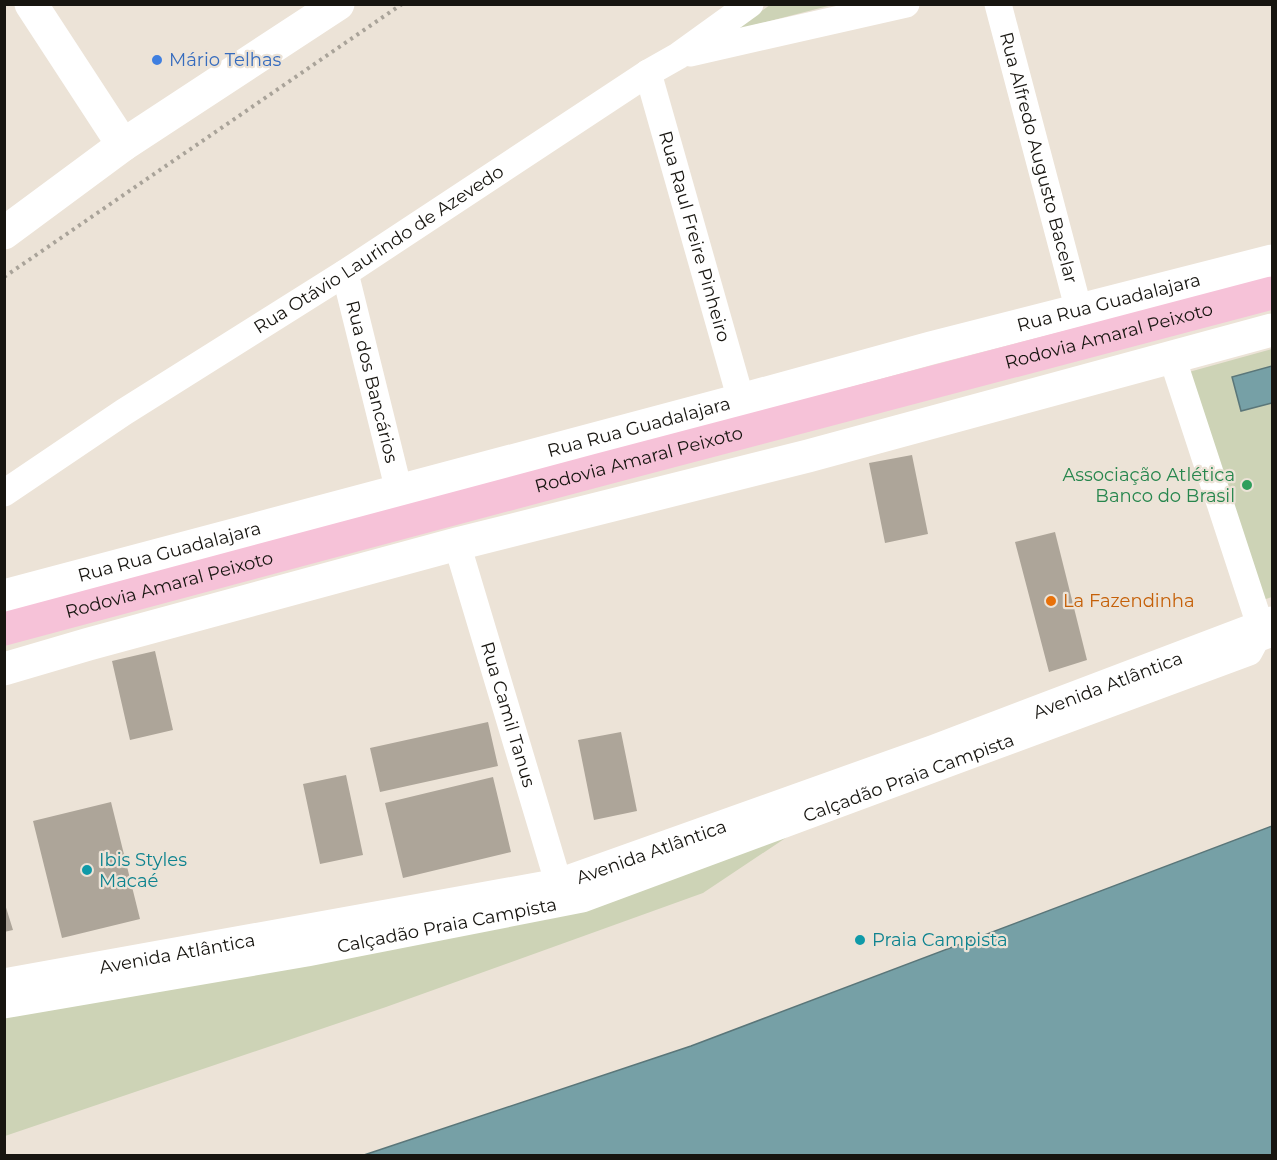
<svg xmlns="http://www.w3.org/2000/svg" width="1277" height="1160" font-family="Montserrat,sans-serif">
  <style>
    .green { fill: #cdd3b6 }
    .water { fill: #76a0a6; stroke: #5a7679; stroke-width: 1.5 }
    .building { fill: #ada599 }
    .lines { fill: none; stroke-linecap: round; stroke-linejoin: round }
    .path { stroke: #a9a399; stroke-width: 4; stroke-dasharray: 3 4.5; stroke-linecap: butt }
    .street { stroke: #fff; stroke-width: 27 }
    .secondary { stroke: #fff; stroke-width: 33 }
    .highway { stroke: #f6c2d8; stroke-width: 33 }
    .shop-dot { fill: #3f7fe0; stroke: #ece3d7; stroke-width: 2 }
    .leisure-dot { fill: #2e9e5b; stroke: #ece3d7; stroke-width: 2 }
    .food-dot { fill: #e8710a; stroke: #ece3d7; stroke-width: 2 }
    .culture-dot { fill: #0f9aa8; stroke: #ece3d7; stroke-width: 2 }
    .labels { text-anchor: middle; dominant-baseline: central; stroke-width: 4.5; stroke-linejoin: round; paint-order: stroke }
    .shop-label { font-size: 18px; fill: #366cbe; stroke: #ece3d7; text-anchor: start }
    .street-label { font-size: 18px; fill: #171510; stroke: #ece3d7 }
    .leisure-label { font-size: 18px; fill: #27864d; stroke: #ece3d7; text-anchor: end }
    .food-label { font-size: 18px; fill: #c56008; stroke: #ece3d7; text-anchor: start }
    .culture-label { font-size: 18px; fill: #0d838f; stroke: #ece3d7; text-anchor: start }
  </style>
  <rect width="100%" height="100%" fill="#ece3d7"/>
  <path class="green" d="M770,5H832L735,30Z
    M1272,349V597L1257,602L1189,372Z
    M796,831L703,893L386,1007L5,1136L4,1012Z"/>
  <path class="water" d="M1272,366V403L1241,411L1232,377Z
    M1272,826V1155H364L691,1046Z"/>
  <path class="building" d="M912,455L928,534L885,543L869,463Z
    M1055,532L1087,660L1049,672L1015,542Z
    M155,651L173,730L130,740L112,661Z
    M488,722L498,766L380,792L370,748Z
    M621,732L637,811L594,820L578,740Z
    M346,775L363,855L320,864L303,784Z
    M493,777L511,852L403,878L385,803Z
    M111,802L140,919L62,938L33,821Z
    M4,901L13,930L4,932Z"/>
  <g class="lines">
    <path class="path" d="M4,277L402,4"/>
    <g class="street">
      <path id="s1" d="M998,4L1079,311"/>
      <path d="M690,53L906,4"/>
      <path id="s2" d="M648,73L741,400"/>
      <path id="s3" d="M345,273L399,491"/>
      <path d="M1172,357L1261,628"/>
      <path id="s4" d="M4,493L124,412L345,273L648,73L678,56L750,4"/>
      <path id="s5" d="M457,544L559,885"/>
      <path id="s6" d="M4,1005L307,953L582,899L1249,652L1256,639L1272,633"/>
    </g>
    <g class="secondary">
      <path d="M31,4L123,145"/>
      <path d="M4,233L123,145L338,4"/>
      <path id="s7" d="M4,596L741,400L931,348L1272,261"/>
      <path d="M4,669L89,644L457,544L808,456L1272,330"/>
      <path id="s8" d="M4,985L559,885L935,751L1272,623"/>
    </g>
    <path class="highway" id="s9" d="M4,629L599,470L1272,293"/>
  </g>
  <circle class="shop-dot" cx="157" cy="60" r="6"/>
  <circle class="leisure-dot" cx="1247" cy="485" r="6"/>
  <circle class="food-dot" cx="1051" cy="601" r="6"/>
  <g class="culture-dot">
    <circle cx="87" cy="870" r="6"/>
    <circle cx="860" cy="940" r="6"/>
  </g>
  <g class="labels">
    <g class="shop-label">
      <text x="169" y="60">Mário Telhas</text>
    </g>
    <g class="street-label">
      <text stroke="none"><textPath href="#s1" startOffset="159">Rua Alfredo Augusto Bacelar</textPath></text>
      <text stroke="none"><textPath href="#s2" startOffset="170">Rua Raul Freire Pinheiro</textPath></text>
      <text stroke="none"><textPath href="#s4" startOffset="447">Rua Otávio Laurindo de Azevedo</textPath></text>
      <text stroke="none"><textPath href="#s7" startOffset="1143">Rua Rua Guadalajara</textPath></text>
      <text stroke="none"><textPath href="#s9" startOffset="1143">Rodovia Amaral Peixoto</textPath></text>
      <text stroke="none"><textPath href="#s3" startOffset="112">Rua dos Bancários</textPath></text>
      <text stroke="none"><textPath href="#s7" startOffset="657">Rua Rua Guadalajara</textPath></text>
      <text stroke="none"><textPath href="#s9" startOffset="657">Rodovia Amaral Peixoto</textPath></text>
      <text stroke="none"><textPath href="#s7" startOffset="171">Rua Rua Guadalajara</textPath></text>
      <text stroke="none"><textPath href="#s9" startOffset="171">Rodovia Amaral Peixoto</textPath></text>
      <text stroke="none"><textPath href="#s8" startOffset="1148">Avenida Atlântica</textPath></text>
      <text stroke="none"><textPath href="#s5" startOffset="178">Rua Camil Tanus</textPath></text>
      <text stroke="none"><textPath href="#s6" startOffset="936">Calçadão Praia Campista</textPath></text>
      <text stroke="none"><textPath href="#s8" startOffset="662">Avenida Atlântica</textPath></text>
      <text stroke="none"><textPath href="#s6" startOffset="450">Calçadão Praia Campista</textPath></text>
      <text stroke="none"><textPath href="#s8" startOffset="176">Avenida Atlântica</textPath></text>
    </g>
    <g class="leisure-label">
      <text x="1235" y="475">Associação Atlética<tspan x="1235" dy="21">Banco do Brasil</tspan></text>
    </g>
    <g class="food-label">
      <text x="1063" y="601">La Fazendinha</text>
    </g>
    <g class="culture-label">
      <text x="99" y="860">Ibis Styles<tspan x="99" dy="21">Macaé</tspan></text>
      <text x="872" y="940">Praia Campista</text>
    </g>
  </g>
  <rect width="1277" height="1160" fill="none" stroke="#171510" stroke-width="12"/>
</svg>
